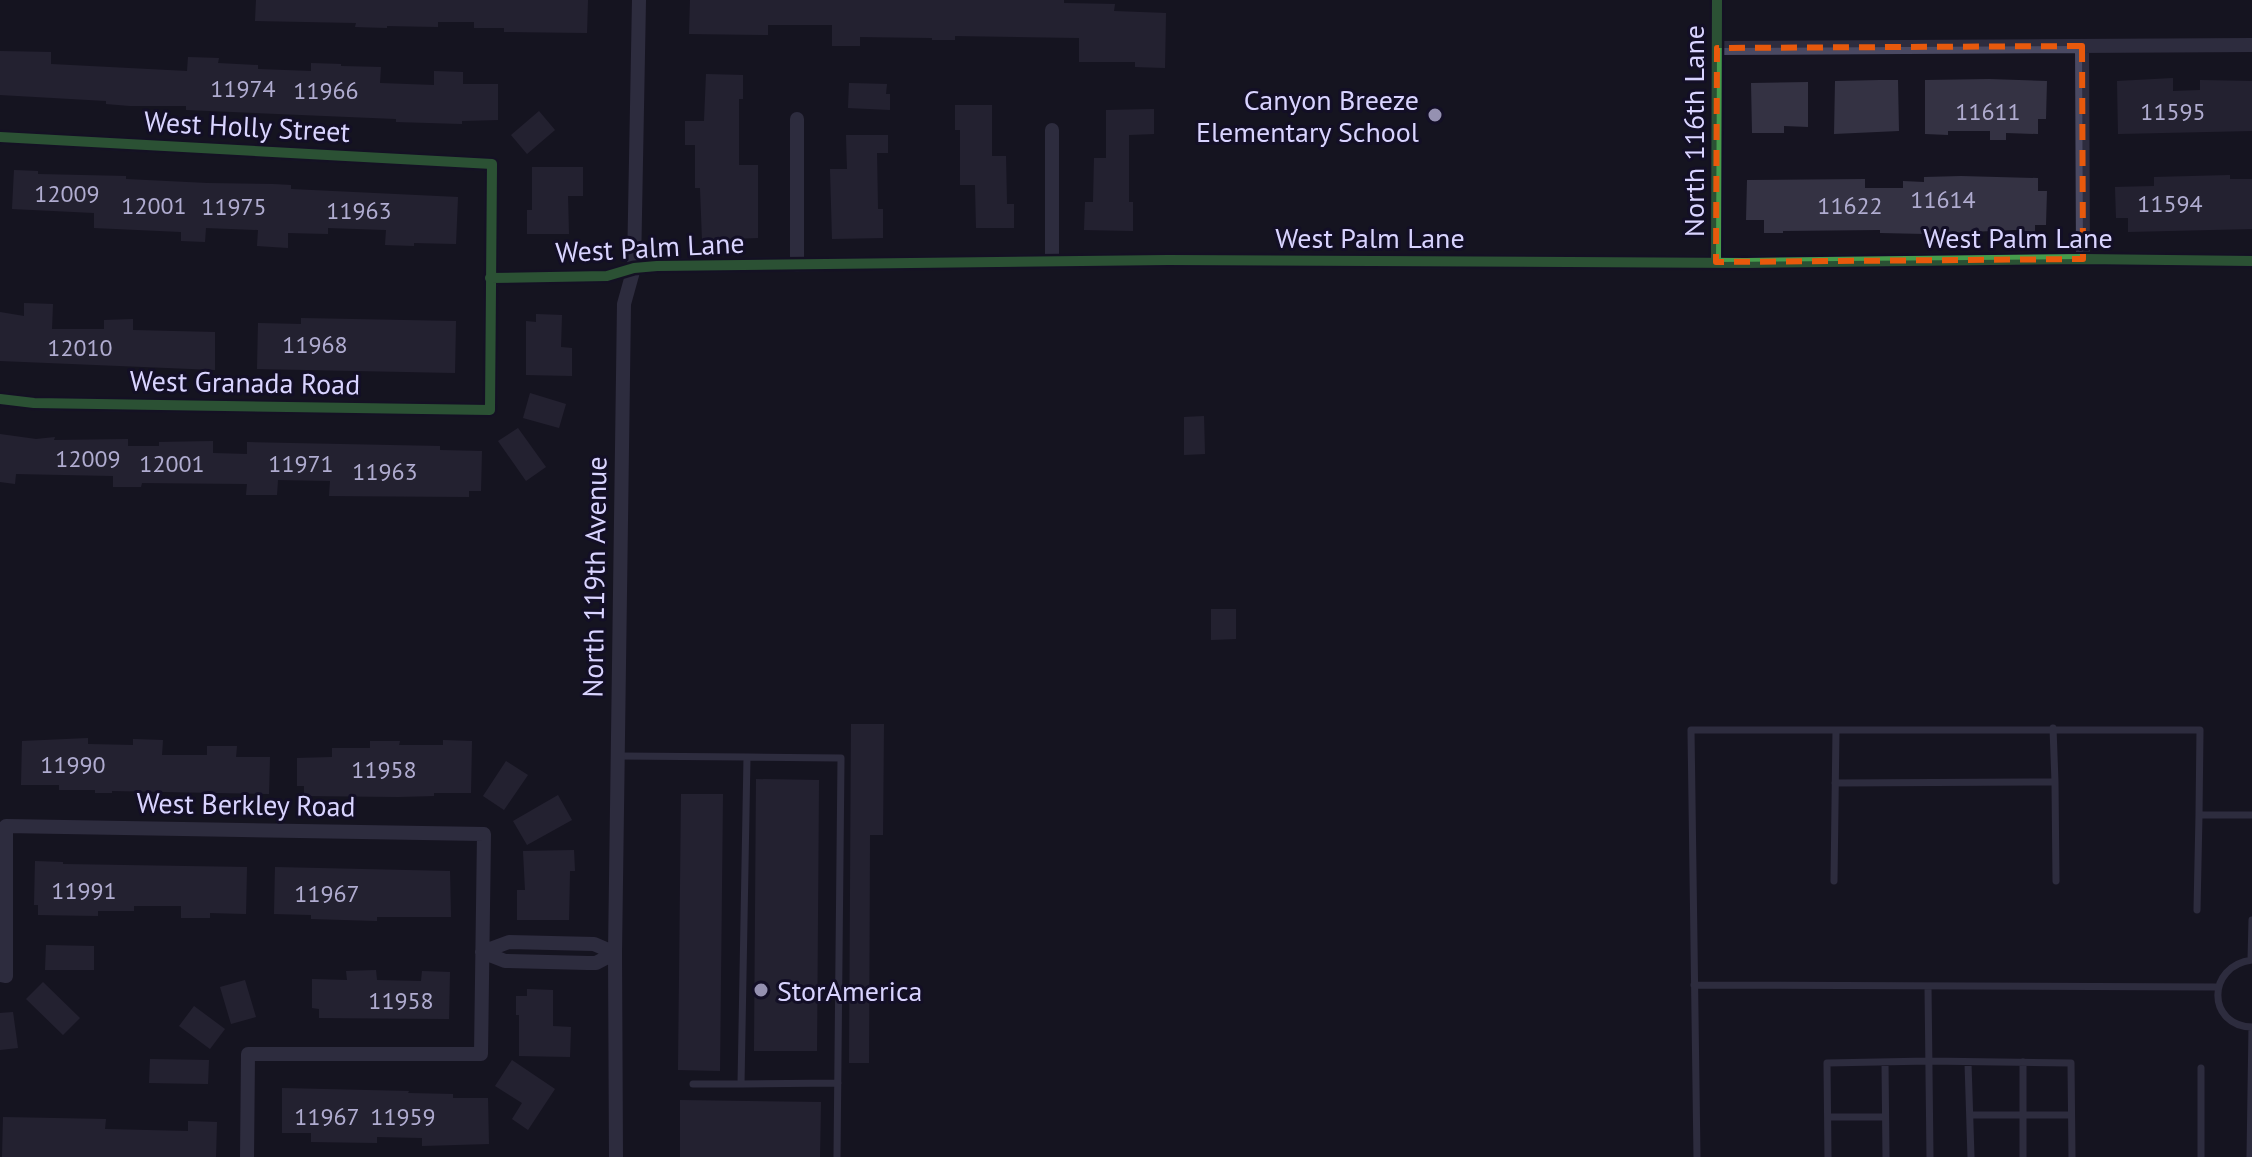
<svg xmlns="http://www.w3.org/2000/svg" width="2252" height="1157" font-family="'PT Sans',sans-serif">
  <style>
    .building { fill: #343243 }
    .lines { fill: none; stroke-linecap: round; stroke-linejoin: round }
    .lane { stroke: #4a4962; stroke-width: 7 }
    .street { stroke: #4a4962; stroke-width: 14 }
    .cycleway-casing { stroke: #130f26; stroke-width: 15 }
    .cycleway { stroke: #469c4c; stroke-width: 10 }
    .marked { fill: none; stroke: #e8590c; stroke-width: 6; stroke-dasharray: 16 10; stroke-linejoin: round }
    .poi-dot { fill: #9591b1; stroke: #130f26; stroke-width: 3 }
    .labels { text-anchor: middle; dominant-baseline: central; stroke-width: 6; stroke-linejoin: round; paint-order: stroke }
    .number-label { font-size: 24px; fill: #b0acd0 }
    .poi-label { font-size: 28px; fill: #d9d4ff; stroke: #130f26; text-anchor: end }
    .street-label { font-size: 28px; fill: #d9d4ff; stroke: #130f26 }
  </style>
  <rect width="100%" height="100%" fill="#161421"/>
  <path class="building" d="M256,0H588L587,33L504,32V28H474V22H438V27L387,26V28L355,27L356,23L255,21Z
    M690,0H1064V3L1115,4L1114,11L1166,13L1165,68L1135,67V62H1079V38L955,36V40H932V38L860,37V46H832V25H768V35L689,34Z
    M0,51L51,52V64L187,71L188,57L219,58L218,63L258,65V69L311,71V63L341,64V66L381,67L380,83L434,85V71L463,72V84H498V120L462,121V124L396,122V119L186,110V106H130L106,104V101L0,95Z
    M706,74L743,75V99H739V165H758V238L702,240L700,188H695V145H685V121H704Z
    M2173,78V91L2200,90V80L2252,81V131L2118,134L2117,81Z
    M1989,79L2047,81L2046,119H2038V134L2006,133V140H1990V131H1948V135L1925,134V80Z
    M1880,80H1898L1899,131L1834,134L1835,81Z
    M1808,82V127L1784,126V133H1752L1751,83Z
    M849,83L887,84L886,94H890V110L848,108Z
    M955,105H992V156H1006L1007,204H1014V228H976L975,185H960V130H955Z
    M1154,109V134L1129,135V202H1133V231L1084,230L1085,202H1093L1094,158H1106V110Z
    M539,111L555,130L527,154L511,135Z
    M846,135H888V153H877L878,209H883V238L832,239L830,169H847Z
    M532,167H583V196H568L569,234H527V210H532Z
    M14,170L38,171V174L126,176V179L207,183L273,184L291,185V189L458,197L456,244L414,243V246L385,245L386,230L328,228V234L288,233V248L257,246L258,230L206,228L205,242L181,241V232L94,228V213L12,209Z
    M2230,175V179H2252V229L2128,232V218H2116L2115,187L2154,186V177Z
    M1961,176L2038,178V191H2047L2046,225H2035V232L2015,230L1925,234L1880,233V230L1783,231V233H1764V220H1746L1747,180L1865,179V188H1903V181L1924,182V177Z
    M24,303L53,304L52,329H104V320L133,319V330L215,332V370L0,361V312L24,316Z
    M536,314L562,315L561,347L572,348V376L526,375V321L536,322Z
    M301,318L456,321L455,373L257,369L258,323L301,324Z
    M530,393L566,404L559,428L523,418Z
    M1204,416L1205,454L1184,455V417Z
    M518,428L546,467L526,481L498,441Z
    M0,434L36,439L55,437L54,440L128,439V446H159V442L213,441V453L247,454V442L440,446V450L482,451L481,491H469V497L329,496L330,481L278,480L277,495H246L247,484L142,483L141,487H113V476L16,474L15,484L0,482Z
    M1211,609H1236V639L1211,640Z
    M851,724H884L883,835H870L869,1063H849Z
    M88,738V744L133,745V739L163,740L162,755H207V746H237L236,757H270L269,794L112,791V793H95V790H59V785H21L22,741Z
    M443,740L472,741L471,793H434V796L398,797L304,796V786H297V758L332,757V748H370V741H400L399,745H443Z
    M506,761L528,775L504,810L483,796Z
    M756,779L819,780L817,1051H754Z
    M681,794H723L720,1071L678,1070Z
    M558,795L572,820L527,845L513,821Z
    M574,850L575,871H570L569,920H517V890H525L523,851Z
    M35,861L63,862V864L247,867L246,914L210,913V918H181V906H134V911H98V916L38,915V905H34Z
    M275,867L450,871L451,917H377V921L311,919V915L274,914Z
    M46,945L94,946V970H45Z
    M376,970L377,980L421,981L422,971L450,972L449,1019L319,1018V1009L312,1008V979L347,980L346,971Z
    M245,980L256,1017L231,1024L220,987Z
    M43,982L80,1018L63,1035L26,999Z
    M527,989L553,990V1026L571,1027L570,1057L519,1056V1015H516V996H527Z
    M194,1006L225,1029L210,1049L179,1026Z
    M13,1012L18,1048L0,1050V1013Z
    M150,1059L209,1060L208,1084L149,1083Z
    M512,1060L555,1089L528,1130L512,1119L522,1103L495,1086Z
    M282,1088L409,1091L408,1093L453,1094V1098H488L489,1144L422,1146V1138L377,1137V1143L311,1142V1133H282Z
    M680,1100L821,1102L820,1157H680Z
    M3,1117L106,1119L105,1129L188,1131V1121L217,1122L216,1157H2Z"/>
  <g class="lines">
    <path class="lane" d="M618,756L747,757
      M2055,782L2056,881
      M1835,783L2055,782L2053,728
      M1834,881L1836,730
      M2197,910L2199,815
      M2251,960L2252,920
      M2252,960C2206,966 2207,1026 2252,1027
      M1694,985L2218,987
      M1928,986L1930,1157
      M1885,1062L1886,1157
      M2023,1062V1157
      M1968,1063L1971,1157
      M693,1084H741
      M1970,1115H2071
      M1828,1117H1885
      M837,1157L841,758L747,757L741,1084L838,1083
      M1697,1157L1691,730H2200L2199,815H2252
      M1828,1157L1827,1063L1929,1061L2071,1063L2072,1157
      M2201,1157V1068
      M2250,1157L2252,1027"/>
    <path class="street" d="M2082,46L2083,259
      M1717,48L2252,45
      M797,119V265
      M1052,130V261
      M0,137L492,164L490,410L34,403L0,399
      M1716,262L1717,0
      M490,278L607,276L634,268L657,266L1168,260L1746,263L2083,259L2252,261
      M482,952L505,961L588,963H596L615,953
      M482,952L509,942L594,944L615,953
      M0,975L6,976V826L484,834L481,1054H248L247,1157
      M616,1157L615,953L624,304L634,268L639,0"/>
    <defs>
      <path id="cycleway" d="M0,137L492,164L490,410L34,403L0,399
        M1716,262L1717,0
        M490,278L607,276L634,268L657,266L1168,260L1746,263L2083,259L2252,261"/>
    </defs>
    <use href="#cycleway" class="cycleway-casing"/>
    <use href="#cycleway" class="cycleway"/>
  </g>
  <path d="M0 0H2252V1157H0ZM2082,46L2083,259L1716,262L1717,48Z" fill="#161421" fill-opacity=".55" fill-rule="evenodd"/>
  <path class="marked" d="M2082,46L2083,259L1716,262L1717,48Z"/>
  <g class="poi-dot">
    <circle cx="1435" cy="115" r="8"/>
    <circle cx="761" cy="990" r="8"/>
  </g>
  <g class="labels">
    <g class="number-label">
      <text x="243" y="88">11974</text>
      <text x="326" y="90">11966</text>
      <text x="1988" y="111">11611</text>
      <text x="2173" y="111">11595</text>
      <text x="67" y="193">12009</text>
      <text x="1943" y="199">11614</text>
      <text x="2170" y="203">11594</text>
      <text x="154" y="205">12001</text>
      <text x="1850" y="205">11622</text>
      <text x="234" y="206">11975</text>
      <text x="359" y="210">11963</text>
      <text x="315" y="344">11968</text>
      <text x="80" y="347">12010</text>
      <text x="88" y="458">12009</text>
      <text x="172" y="463">12001</text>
      <text x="301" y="463">11971</text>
      <text x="385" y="471">11963</text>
      <text x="73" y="764">11990</text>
      <text x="384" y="769">11958</text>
      <text x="84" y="890">11991</text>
      <text x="327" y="893">11967</text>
      <text x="401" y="1000">11958</text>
      <text x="327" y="1116">11967</text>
      <text x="403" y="1116">11959</text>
    </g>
    <g class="poi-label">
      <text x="1419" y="99">Canyon Breeze<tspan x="1419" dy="32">Elementary School</tspan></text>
      <text x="777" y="990" text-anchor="start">StorAmerica</text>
    </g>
    <g class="street-label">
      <text transform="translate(247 126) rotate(3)">West Holly Street</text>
      <text transform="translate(1693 131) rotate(-90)">North 116th Lane</text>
      <text x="1370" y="237">West Palm Lane</text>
      <text x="2018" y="237">West Palm Lane</text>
      <text transform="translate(650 247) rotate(-3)">West Palm Lane</text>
      <text transform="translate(245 382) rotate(1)">West Granada Road</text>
      <text transform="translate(594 577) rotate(-89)">North 119th Avenue</text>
      <text transform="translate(246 804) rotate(1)">West Berkley Road</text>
    </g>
  </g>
</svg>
